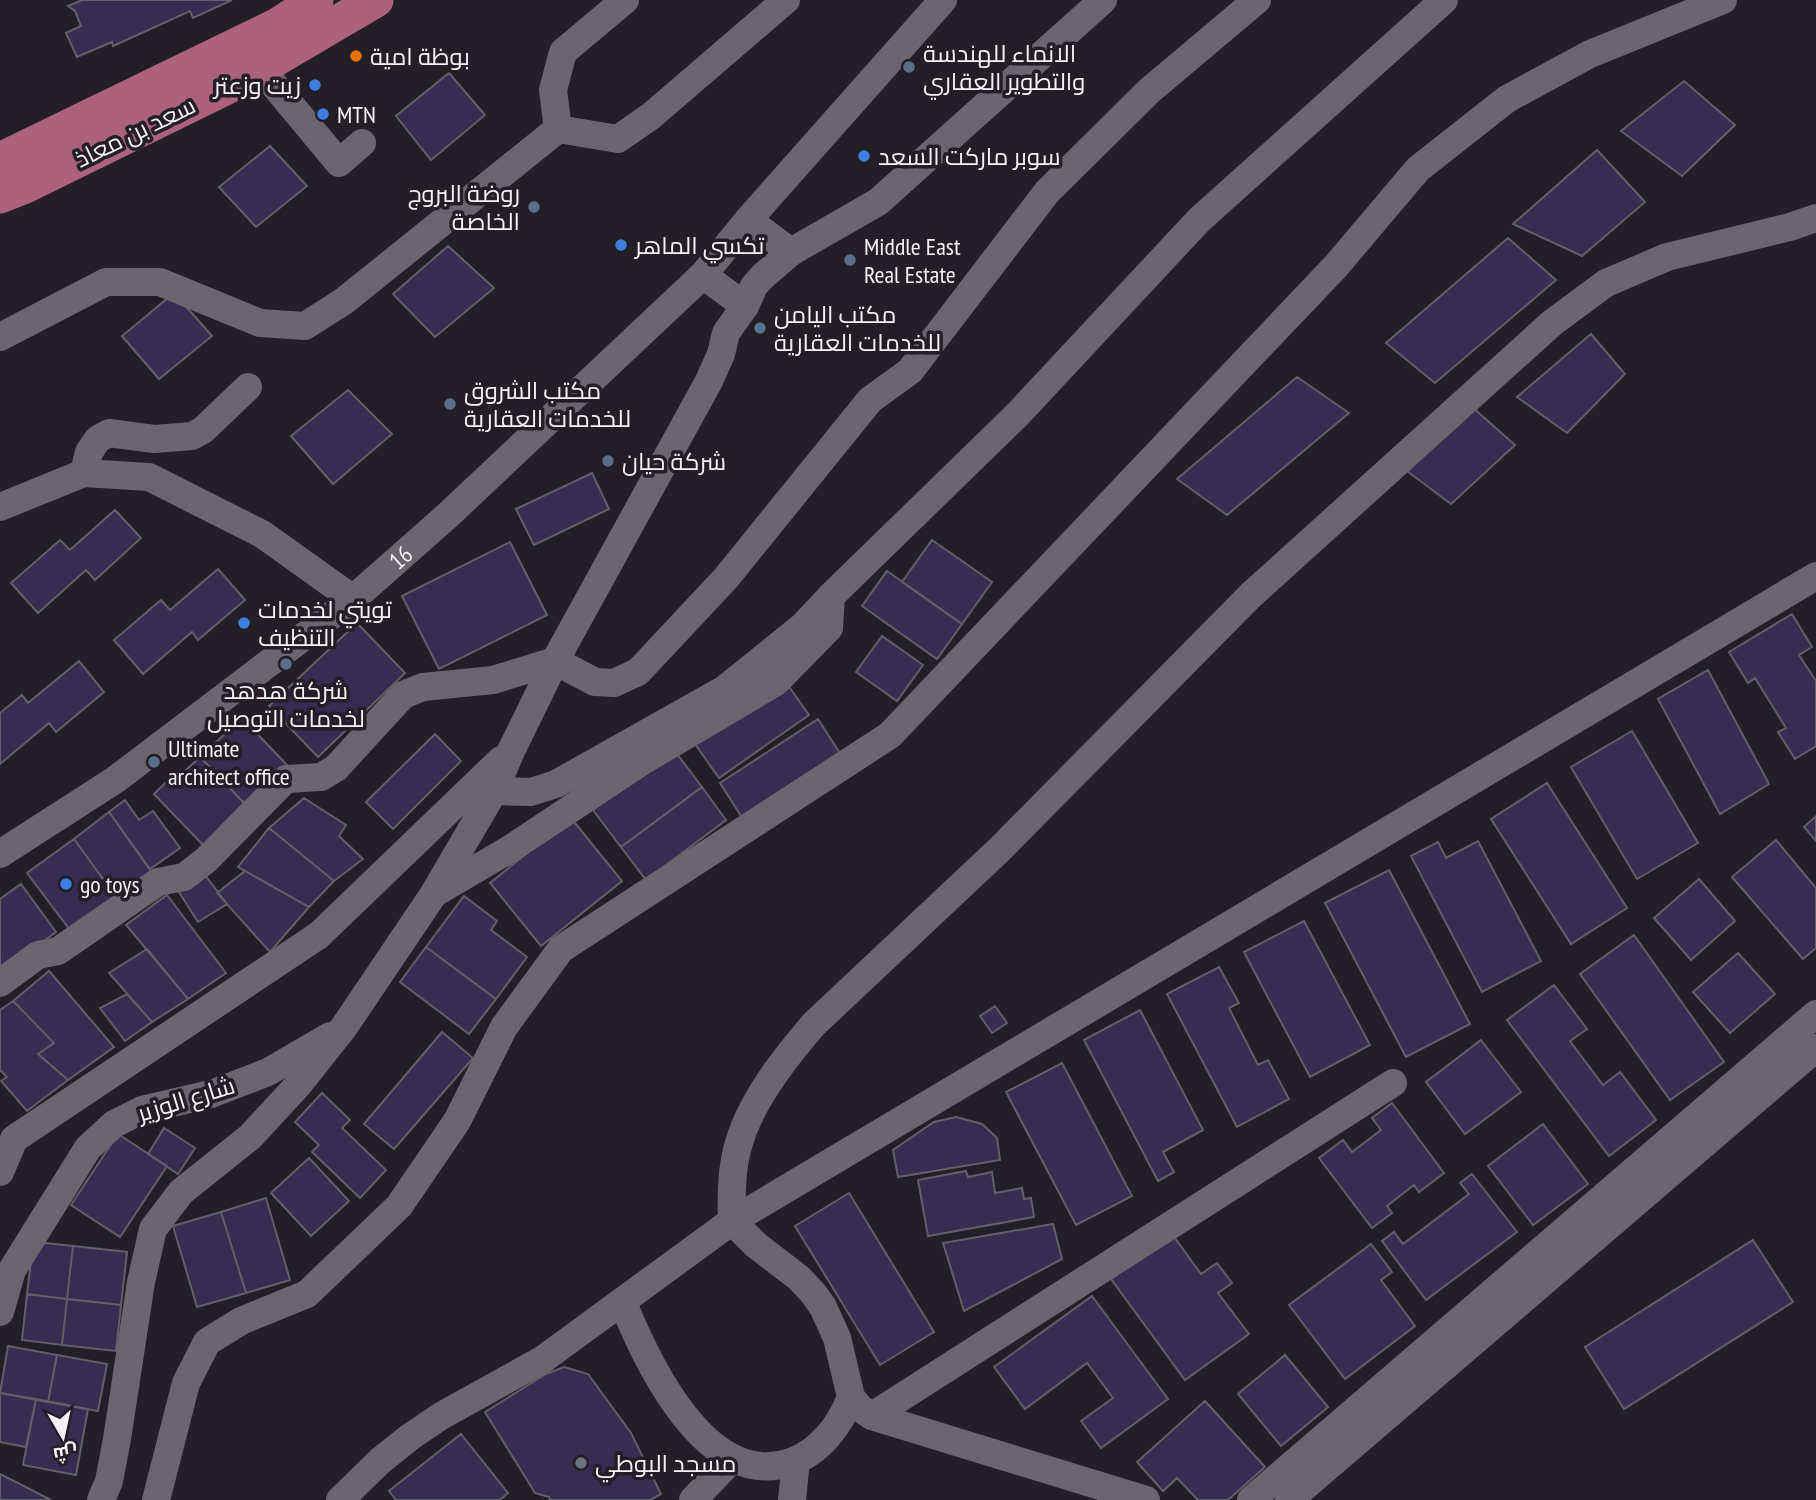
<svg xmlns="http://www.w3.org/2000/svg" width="1816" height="1500" font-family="'PT Sans Narrow',Cairo,sans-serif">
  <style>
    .building { fill: #372c51; stroke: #615f68; stroke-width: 2 }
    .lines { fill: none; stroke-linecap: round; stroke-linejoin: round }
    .minor { stroke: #6a656e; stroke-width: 28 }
    .major { stroke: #ad627c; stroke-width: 35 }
    .food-dot { fill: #e8710a; stroke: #231f27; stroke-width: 2.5 }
    .service-dot { fill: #5c6f8a; stroke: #231f27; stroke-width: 2.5 }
    .shop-dot { fill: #3f7fe0; stroke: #231f27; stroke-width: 2.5 }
    .worship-dot { fill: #6b7280; stroke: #231f27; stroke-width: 2.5 }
    .labels { text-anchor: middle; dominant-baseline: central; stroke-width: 7; stroke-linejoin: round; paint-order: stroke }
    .poi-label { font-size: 24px; fill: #f4f1f7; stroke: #231f27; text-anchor: start }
    .street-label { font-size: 24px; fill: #f4f1f7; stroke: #231f27 }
  </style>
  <rect width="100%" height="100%" fill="#231f27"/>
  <path class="building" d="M82,0H232L193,18L190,11L113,46L112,42L77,57L66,33L81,26L75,11L68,6Z
    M449,73L485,115L431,160L396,116Z
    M1684,81L1735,125L1682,176L1621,131Z
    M270,146L307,186L256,227L219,187Z
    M1597,150L1645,202L1582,256L1513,224Z
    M1508,238L1556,280L1435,383L1386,343Z
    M448,246L494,288L435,337L393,294Z
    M174,293L212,336L159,379L122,336Z
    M1591,334L1625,374L1567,433L1517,397Z
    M1297,377L1349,413L1227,515L1177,479Z
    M348,390L392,434L333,484L291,436Z
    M1472,407L1515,445L1451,504L1403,468Z
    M592,473L609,509L534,545L516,509Z
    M115,510L141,538L95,580L86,570L38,613L11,583L60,540L70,550Z
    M932,540L992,582L962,624L902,582Z
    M510,542L547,615L439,669L402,596Z
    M218,569L245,600L198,640L192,632L143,674L114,640L161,600L170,610Z
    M887,571L962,624L937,659L862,606Z
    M1792,614L1812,647L1799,655L1816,681V746L1795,759L1778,732L1786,728L1755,678L1748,683L1729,652Z
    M357,623L405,673L318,757L269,706Z
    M882,636L923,665L897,701L856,672Z
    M79,661L104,692L56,732L49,723L0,764V713L22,695L28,703Z
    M1708,670L1769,784L1720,814L1658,699Z
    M785,681L809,715L719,778L695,744Z
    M242,718L288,766L246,805L200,757Z
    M818,719L841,755L743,819L720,783Z
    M1632,731L1698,843L1637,879L1571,767Z
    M435,734L461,761L393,829L366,802Z
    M674,750L702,787L621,847L593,810Z
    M200,757L246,805L203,845L154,794L166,782L169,786Z
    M1547,783L1627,908L1571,944L1491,819Z
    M702,787L726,820L646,880L621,847Z
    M304,798L346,825L339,836L363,859L334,881L269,828Z
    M125,800L139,820L153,811L180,848L150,869L109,812Z
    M109,812L152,873L116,897L74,839Z
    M1816,816V841L1804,827Z
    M571,818L622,881L541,946L490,883Z
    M269,828L334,881L309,907L238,867Z
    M74,839L116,897L70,930L27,873Z
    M1776,840L1816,888V948L1803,959L1732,877Z
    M1478,841L1541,961L1482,992L1411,856L1438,842L1446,858Z
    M1389,870L1470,1024L1406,1057L1325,903Z
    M245,871L309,907L270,952L217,893Z
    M205,875L227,904L198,922L177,889Z
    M1699,879L1735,921L1691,960L1654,918Z
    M21,884L56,932L0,973V899Z
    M167,895L226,973L188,999L126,925Z
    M464,896L497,921L491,930L527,957L496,999L426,947Z
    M1304,921L1370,1045L1310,1077L1244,952Z
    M1634,935L1724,1062L1670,1100L1580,974Z
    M426,947L496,999L469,1034L400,982Z
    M147,949L188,999L152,1022L109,973Z
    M1738,953L1775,994L1730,1033L1693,992Z
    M1219,967L1239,1003L1229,1008L1258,1065L1268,1060L1289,1099L1237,1127L1167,994Z
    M49,971L114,1047L68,1080L38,1054L54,1043L13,1001Z
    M1554,985L1587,1029L1570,1041L1603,1085L1620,1072L1656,1120L1609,1156L1507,1020Z
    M127,994L152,1022L125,1041L100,1008Z
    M13,1001L54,1043L38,1054L68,1080L27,1111L1,1081L7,1077L0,1070V1010Z
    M995,1006L1007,1023L992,1033L980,1016Z
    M1140,1010L1203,1130L1163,1152L1174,1172L1158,1181L1084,1040Z
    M442,1032L473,1058L394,1149L364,1124Z
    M1481,1040L1521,1092L1465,1134L1426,1082Z
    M1062,1063L1132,1196L1076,1225L1006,1092Z
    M322,1093L350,1120L342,1128L386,1170L360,1198L312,1152L319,1145L295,1122Z
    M1392,1103L1444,1173L1419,1192L1414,1185L1387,1206L1392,1213L1372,1228L1319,1158L1343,1140L1352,1152L1381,1130L1372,1118Z
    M956,1117L982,1124L997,1138L1000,1160L898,1177L893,1150L934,1122Z
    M1543,1124L1588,1184L1533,1225L1488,1166Z
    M164,1128L195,1148L178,1174L148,1154Z
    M118,1134L167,1166L120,1237L71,1205Z
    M309,1158L349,1201L311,1236L271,1193Z
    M966,1171L968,1177L992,1172L995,1193L1022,1188L1024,1199L1031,1198L1034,1217L928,1236L918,1180Z
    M1472,1174L1517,1232L1426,1300L1382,1241L1394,1232L1403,1244L1469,1194L1460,1183Z
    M849,1193L934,1332L880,1365L795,1226Z
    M266,1198L290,1280L246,1293L221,1212Z
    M221,1212L246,1293L197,1307L173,1226Z
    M1053,1224L1062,1259L964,1311L943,1243Z
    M1172,1234L1201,1274L1217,1263L1232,1283L1218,1293L1249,1334L1185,1380L1111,1279Z
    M1753,1240L1793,1302L1624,1409L1585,1347Z
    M45,1243L73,1246L67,1299L27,1294L32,1253Z
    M1371,1244L1392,1272L1381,1280L1415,1326L1345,1379L1289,1305Z
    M73,1246L127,1252L121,1305L67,1299Z
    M27,1294L67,1299L62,1345L22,1340Z
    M1092,1296L1168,1399L1101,1448L1081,1421L1113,1398L1087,1363L1025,1409L994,1367Z
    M67,1299L121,1305L116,1351L62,1345Z
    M8,1346L57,1355L48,1402L0,1393Z
    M57,1355L107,1364L98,1411L48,1402Z
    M1285,1355L1328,1407L1281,1446L1238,1394Z
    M564,1367L588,1374L631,1433L661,1494L650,1500H550L549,1497L535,1493L485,1412L546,1374Z
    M0,1393L36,1399L26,1447L0,1442Z
    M36,1399L88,1409L76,1475L23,1465Z
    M1205,1401L1265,1467L1228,1500H1198L1177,1478L1163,1491L1137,1462Z
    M461,1434L508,1493L500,1500H396L389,1491Z
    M0,1474L51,1500H0Z"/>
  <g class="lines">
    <g class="minor">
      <path d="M260,68L339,163L362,143"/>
      <path d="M558,129L553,90L563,52L625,0"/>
      <path d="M748,220L791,252"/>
      <path d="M703,275L745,306"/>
      <path d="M0,337L106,282H160L260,323L305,326L344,301L558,129L618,139L651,116L786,0"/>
      <path d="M84,473L89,452L98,439L109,433L154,439L192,436L203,430L248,387"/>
      <path d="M0,507L84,473L149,477L262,534L353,599"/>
      <path d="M494,791L531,792L556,784L725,689L803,626L831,596L1018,414L1199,220L1444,0"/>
      <path id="s1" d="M0,854L115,780L353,599L447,516L703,275L748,220L943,0"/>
      <path d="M435,893L510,849L641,762L776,682L829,628L831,596"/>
      <path d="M0,983L38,955L58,951L158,882L184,877L206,860L286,779L321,777L336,768L403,695L423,687L493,680L555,661L595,682L614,683L638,672L726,578L870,400L910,371L1047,192L1149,91L1257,0"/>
      <path d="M0,1172L14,1139L319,935L501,760"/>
      <path d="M623,1303C647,1362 707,1492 791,1462C820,1452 840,1425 851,1397"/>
      <path d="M0,1312L12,1270L88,1148L114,1124L142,1110L211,1094L268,1072L330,1036"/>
      <path d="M872,1416L1393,1083"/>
      <path d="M101,1500L109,1481L117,1439L141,1282L153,1229L181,1192L250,1137L298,1085L344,1027L433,895L494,791L511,751L555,661L709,381L721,354L726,333L745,306L754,286L763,276L791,252L878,202L1103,0"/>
      <path d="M156,1500L186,1383L207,1342L241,1321L307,1294L399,1206L457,1121L504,1027L561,949L890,735L1336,266L1418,169L1507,99L1590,54L1723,0"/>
      <path d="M340,1500L380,1461L410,1437L441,1416L542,1360L732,1221L1816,576"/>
      <path d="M693,1500L733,1458"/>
      <path d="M792,1500L796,1460"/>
      <path d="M1146,1500L872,1416L860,1408L851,1397L837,1338L823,1307L813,1293L799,1278L756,1245L732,1221C731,1197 731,1173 737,1150C748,1104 784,1059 814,1024L999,850L1251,595L1552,323L1606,283L1667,257L1790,227L1816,218"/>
      <path d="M1251,1500L1816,1014"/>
      <path d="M1289,1500L1816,1048"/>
    </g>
    <path class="major" d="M0,160L278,25L316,0
      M0,196L23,187L233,84L376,0"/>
  </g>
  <circle class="food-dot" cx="356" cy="56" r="7"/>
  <g class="service-dot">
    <circle cx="909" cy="67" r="7"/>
    <circle cx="534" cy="207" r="7"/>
    <circle cx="850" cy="260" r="7"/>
    <circle cx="760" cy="328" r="7"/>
    <circle cx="450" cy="404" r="7"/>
    <circle cx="608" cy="461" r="7"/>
    <circle cx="286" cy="664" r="7"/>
    <circle cx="154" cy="762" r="7"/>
  </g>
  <g class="shop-dot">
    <circle cx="315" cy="85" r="7"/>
    <circle cx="323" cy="114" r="7"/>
    <circle cx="864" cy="156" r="7"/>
    <circle cx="621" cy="245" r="7"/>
    <circle cx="244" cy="623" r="7"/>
    <circle cx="66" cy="884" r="7"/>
  </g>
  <circle class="worship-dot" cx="581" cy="1463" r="7"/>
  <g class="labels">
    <g class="poi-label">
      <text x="923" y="53">الانماء للهندسة<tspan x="923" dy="28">والتطوير العقاري</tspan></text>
      <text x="370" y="56">بوظة امية</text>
      <text x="301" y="85" text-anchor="end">زيت وزعتر</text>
      <text x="337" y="114">MTN</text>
      <text x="878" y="156">سوبر ماركت السعد</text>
      <text x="520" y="193" text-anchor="end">روضة البروج<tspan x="520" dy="28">الخاصة</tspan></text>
      <text x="635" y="245">تكسي الماهر</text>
      <text x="864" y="246">Middle East<tspan x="864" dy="28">Real Estate</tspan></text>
      <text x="774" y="314">مكتب اليامن<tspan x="774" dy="28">للخدمات العقارية</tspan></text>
      <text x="464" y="390">مكتب الشروق<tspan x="464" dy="28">للخدمات العقارية</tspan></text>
      <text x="622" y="461">شركة حيان</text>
      <text x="258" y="609">تويتي لخدمات<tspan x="258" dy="28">التنظيف</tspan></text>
      <text x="286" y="690" text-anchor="middle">شركة هدهد<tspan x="286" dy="28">لخدمات التوصيل</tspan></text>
      <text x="168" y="748">Ultimate<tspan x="168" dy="28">architect office</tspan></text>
      <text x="80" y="884">go toys</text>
      <text x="595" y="1463">مسجد البوطي</text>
    </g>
    <g class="street-label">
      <text transform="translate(135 132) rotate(-26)">سعد بن معاذ</text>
      <text stroke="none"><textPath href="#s1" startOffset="499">16</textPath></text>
      <text transform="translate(186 1099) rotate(-17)">شارع الوزير</text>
    </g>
  </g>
  <g transform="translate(63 1437) rotate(171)" stroke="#231f27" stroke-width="5" paint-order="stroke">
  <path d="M0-5L12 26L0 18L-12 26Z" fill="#f4f1f7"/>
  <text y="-10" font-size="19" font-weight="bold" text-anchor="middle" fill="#f4f1f7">ش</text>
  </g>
</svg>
